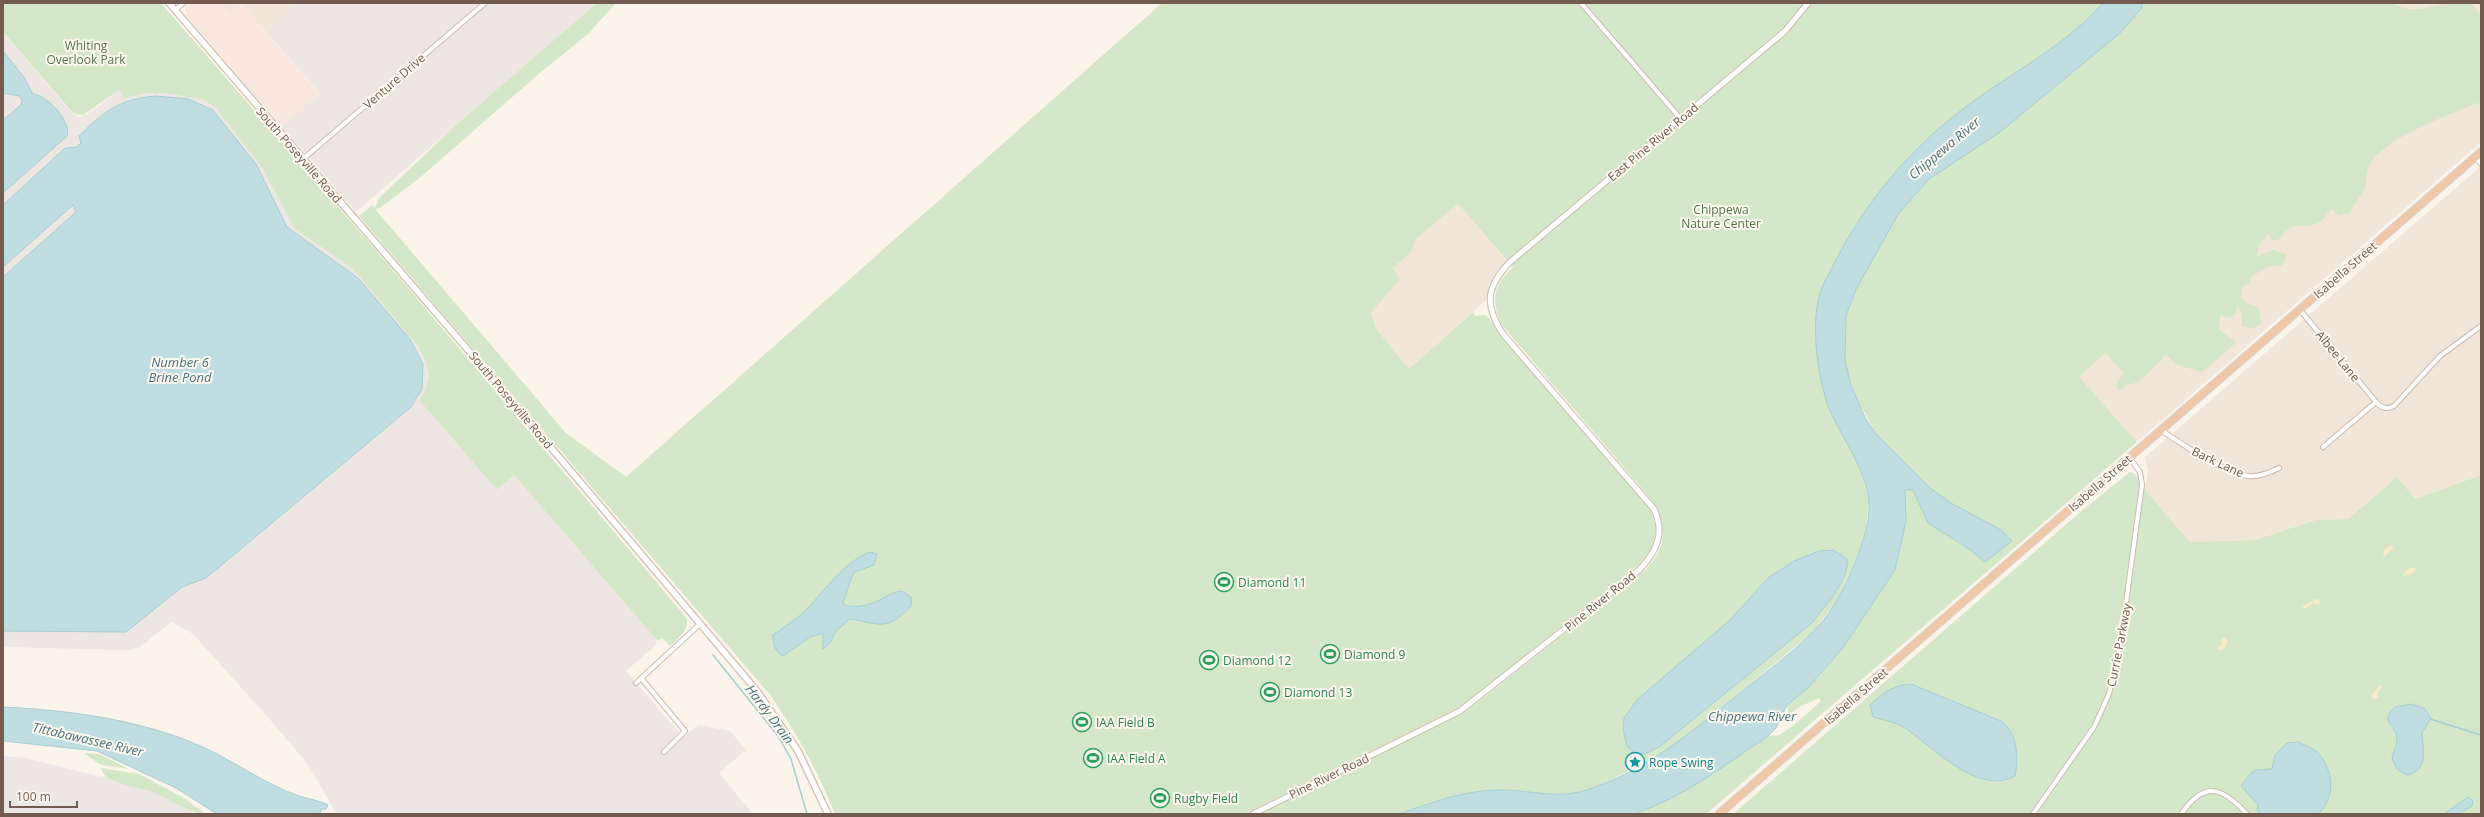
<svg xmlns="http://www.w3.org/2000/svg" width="2484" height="817" font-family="'Open Sans',sans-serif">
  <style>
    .residential { fill: #f1e6d9 }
    .commercial { fill: #f9e7df }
    .industrial { fill: #ece7e2 }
    .green { fill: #d5e7c9; fill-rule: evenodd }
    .sand { fill: #f6ecc8 }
    .water { fill: #c0dee2; stroke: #a7cdd3 }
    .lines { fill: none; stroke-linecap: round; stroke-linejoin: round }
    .stream { stroke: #a7cdd3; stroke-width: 1.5 }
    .minor-casing { stroke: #ccbcb0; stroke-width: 6 }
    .tertiary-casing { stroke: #ccbcb0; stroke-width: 7 }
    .secondary-casing { stroke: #d0beb1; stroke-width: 8 }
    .trunk-casing { stroke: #d8d1ce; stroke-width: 9 }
    .minor { stroke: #fff; stroke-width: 4 }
    .tertiary { stroke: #fff; stroke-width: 5 }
    .secondary { stroke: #fff; stroke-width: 5.5 }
    .trunk { stroke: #f0c8a8; stroke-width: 7 }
    .labels { text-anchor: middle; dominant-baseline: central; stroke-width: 4; stroke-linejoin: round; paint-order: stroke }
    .park-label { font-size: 12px; fill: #567749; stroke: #fdf8f0 }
    .street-label { font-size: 12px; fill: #735c4f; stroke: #fdf8f0 }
    .leisure-label { font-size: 12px; fill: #27864d; stroke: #fdf8f0; text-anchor: start }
    .culture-label { font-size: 12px; fill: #0d838f; stroke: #fdf8f0; text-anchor: start }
    .water-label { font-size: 13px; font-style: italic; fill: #48747d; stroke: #fdf8f0 }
  </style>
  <rect width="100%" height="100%" fill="#faf4ea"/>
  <path class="residential" d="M220,3H297L265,31L241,4L229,14Z
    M2358,3H2481V142L2137,442L2078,378L2417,80Z
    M2481,166V475L2415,499L2396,478L2348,519L2316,520L2255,540L2190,542L2145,490L2148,471L2145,457Z
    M1458,204L1507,261L1490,283L1486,300L1409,369L1377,330L1371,313L1400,279L1393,268L1411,252L1416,239Z"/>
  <path class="commercial" d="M191,3H220L229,14L241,4L320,95L282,127L186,15L185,8Z"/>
  <path class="industrial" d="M297,3H597L356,212L282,127L320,94L265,31Z
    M3,33L74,115L79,117L91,112L119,90L125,99L145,93H166L204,100L216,108L262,168L295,229L352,268L418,346L426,362L429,376L425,391L419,400L497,490L514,475L656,639V645L626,671L683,737L699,725L730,731L746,750L719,773L753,814H341L336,812L306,762L266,715L193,634L171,622L140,647L128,650L3,647Z
    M3,756L26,758L101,777L106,776L110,779L162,794L195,814H3Z"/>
  <path class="green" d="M3,3H161L392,269L647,571L687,619C688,631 678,639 670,646L662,638L659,641L656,639L514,475L497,490L419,400L425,391L429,376L426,362L418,346L352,268L295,229L262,168L216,108L204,100L166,93H145L125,99L119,90L83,115L74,114L3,32Z
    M597,3H616L588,34L541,72L422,176L380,208L375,209L566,433L626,477L1162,3H2394C2412,16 2432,5 2451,3C2457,2 2464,3 2470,3L2481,14V104L2477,103C2451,114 2380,140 2369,166C2365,173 2368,183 2364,190C2360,198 2354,204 2350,213L2338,216L2332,209C2328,212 2325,218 2321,221C2303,233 2297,215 2278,240H2272L2268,234L2259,245L2256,257L2273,250L2286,254L2285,261L2281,266L2272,265L2252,276L2250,283L2243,286L2241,295L2245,302L2259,308L2261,323L2254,329L2242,326V315L2238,305L2236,313L2230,318L2220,315L2219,329L2236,343L2202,372L2177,365L2166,355L2139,382L2127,385L2118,391L2116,385L2123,373L2106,353L2079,377L2137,442L1706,814H1633C1683,798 1725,765 1768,736L1779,735L1793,726L1821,701L1819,698L1799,707L1789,715L1787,705L1808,688L1829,665L1895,570L1906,521L1905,490H1913L1928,523L1969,549L1985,562L2008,536L1951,503L1930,488L1877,435L1856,397L1827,402L1861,470L1869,504L1864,541L1856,561L1835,603L1812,633L1680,741L1648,761L1599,786L1578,793L1546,794L1496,790L1475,792L1431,802L1399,814H1260L1465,712L1646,569C1672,543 1664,518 1645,492L1501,324C1491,299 1493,285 1513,267L1458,204L1416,239L1411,252L1393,268L1400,279L1371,313L1377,330L1409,369L1473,312L1475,316L1486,315L1651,511C1660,530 1654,550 1640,564L1463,705L1247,814H835C818,771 797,734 771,696L359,216L372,205L375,208L379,198L456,125ZM1768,578L1828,602L1813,622L1671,737L1645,754L1697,649L1730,620Z
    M2130,472L2135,474L2145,490L2190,542L2255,540L2316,520L2348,519L2397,477L2415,499L2481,475V814H1733L2085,508Z
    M84,753L99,754L129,769L101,765Z
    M101,768L139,774L184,798L206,814C186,814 169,796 149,791C137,787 103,783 101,768Z"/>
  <path class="sand" d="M2391,545L2394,547L2384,557L2383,551Z
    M2412,567L2416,569L2414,573L2403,576L2405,571Z
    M2316,599L2320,600L2319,605L2313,603L2306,608L2301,607Z
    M2224,637L2228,641L2224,649L2219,650L2217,648L2222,644L2221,640Z
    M2380,685L2382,687L2378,692V698L2373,699L2372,695Z"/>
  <path class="water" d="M2103,3H2143L2141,9L2120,33L2000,132L1929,179L1899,213L1856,289L1846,316L1845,360L1851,386L1866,419L1877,435L1930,488L1951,503L2001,530L2012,541L1985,562L1969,549L1928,523L1913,490H1905L1906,521L1895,570L1842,649L1808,688L1787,705L1776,728L1768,736C1725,765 1683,798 1633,814H1399C1430,803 1462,791 1496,790C1524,789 1555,799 1583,791C1645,773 1696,728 1746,688C1771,668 1800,647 1821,623C1842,599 1872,534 1869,502C1865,468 1844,441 1830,411C1818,381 1810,325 1820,294C1823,282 1831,271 1836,260C1864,205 1905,155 1954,116C2002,77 2062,50 2103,3Z
    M3,51L23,76L33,94C47,95 72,122 67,136L3,193V120L21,105L22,100L19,96L3,93Z
    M156,96L188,99L213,110L256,164L287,227L358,278L410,339L423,364L422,389L411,407L206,578L182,587L126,632L3,631V277L76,212L73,205L3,267V205L65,148L77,147L81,143L79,136C104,111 120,99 156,96Z
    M1833,550L1847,559C1850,580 1825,605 1813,622L1659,747L1645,754L1635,753L1627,746L1623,730L1624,718L1638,699L1730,620L1768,578L1794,561L1819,551Z
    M870,552L877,554L874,565L855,572L851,578L843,603L846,606C856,607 867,606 875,602C886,598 890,592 902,591L911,597V606C886,632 881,624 850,619L836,631L830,643L823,649V633L810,637L783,656C775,652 773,644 773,635C784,627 797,619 807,609C826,589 844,562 870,552Z
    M1911,684L2001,721C2017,732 2019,757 2015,776C1978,796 1933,747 1905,728C1895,722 1884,720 1873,717L1870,705C1883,693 1893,685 1911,684Z
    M2411,704L2424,708L2431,718L2422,733C2423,748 2429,771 2407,775L2398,770L2392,759C2393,751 2398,746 2397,737C2395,724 2379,723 2395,707Z
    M3,707C67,710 136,719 196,744C232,759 262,783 299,796C309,799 317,800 328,805L326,809H322L319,814H217L176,788L97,751L3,741Z
    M2298,742C2304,745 2313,748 2317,752C2334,768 2336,799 2318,814H2262L2257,811L2258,805L2241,786L2251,773L2257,770L2272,769L2275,755L2287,743Z
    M2468,797L2473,801L2472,806L2458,814H2444Z"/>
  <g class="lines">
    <path class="stream" d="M713,655L778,736L791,759L807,814
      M2430,719L2481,735"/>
    <defs>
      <path id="minor" d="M1581,3L1680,118
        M175,10L184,3
        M2475,157L2481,164
        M303,159L485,3
        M2300,310L2376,402C2382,408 2386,410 2394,406L2440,356L2481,326
        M2161,430C2180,443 2228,475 2249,476C2259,477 2269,473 2279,468
        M2323,447L2376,402
        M641,678L685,731L664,752
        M636,683L700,624
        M2033,814L2094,727L2109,694L2120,647L2142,485L2140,472L2129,457
        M2181,814C2205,780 2222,787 2247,814"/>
      <path id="tertiary" d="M1253,814L1460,711L1639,570C1657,552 1665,533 1654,509L1503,334C1484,305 1486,287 1510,262L1785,31L1808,3"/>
      <path id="secondary" d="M169,3L493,379L757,691L798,751L828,814"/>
      <path id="trunk" d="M1719,814L2481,152"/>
    </defs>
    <use href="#minor" class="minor-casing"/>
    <use href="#tertiary" class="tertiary-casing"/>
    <use href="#secondary" class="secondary-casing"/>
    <use href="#trunk" class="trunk-casing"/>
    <use href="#minor" class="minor"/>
    <use href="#tertiary" class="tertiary"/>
    <use href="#secondary" class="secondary"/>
    <use href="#trunk" class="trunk"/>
  </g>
  <defs>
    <symbol id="stadium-ring" viewBox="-11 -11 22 22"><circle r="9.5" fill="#fdf8f0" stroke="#2e9e5b" stroke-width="1.5"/><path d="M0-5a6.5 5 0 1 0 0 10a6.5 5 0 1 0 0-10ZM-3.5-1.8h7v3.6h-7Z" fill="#2e9e5b"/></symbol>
    <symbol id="sight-ring" viewBox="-11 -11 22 22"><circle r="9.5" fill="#fdf8f0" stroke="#0f9aa8" stroke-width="1.5"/><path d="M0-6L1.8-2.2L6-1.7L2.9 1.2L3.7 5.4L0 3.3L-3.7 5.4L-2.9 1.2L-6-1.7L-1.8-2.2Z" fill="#0f9aa8"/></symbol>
  </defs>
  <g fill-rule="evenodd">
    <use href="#stadium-ring" x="1213" y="571" width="22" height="22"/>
    <use href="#stadium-ring" x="1319" y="643" width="22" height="22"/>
    <use href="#stadium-ring" x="1198" y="649" width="22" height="22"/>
    <use href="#stadium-ring" x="1259" y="681" width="22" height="22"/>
    <use href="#stadium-ring" x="1071" y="711" width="22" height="22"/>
    <use href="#stadium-ring" x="1082" y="747" width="22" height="22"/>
    <use href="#sight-ring" x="1624" y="751" width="22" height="22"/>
    <use href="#stadium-ring" x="1149" y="787" width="22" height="22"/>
  </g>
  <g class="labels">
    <g class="park-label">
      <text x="86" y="45">Whiting<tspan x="86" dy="14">Overlook Park</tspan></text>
      <text x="1721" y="209">Chippewa<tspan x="1721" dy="14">Nature Center</tspan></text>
    </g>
    <g class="street-label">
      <text transform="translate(394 81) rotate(-41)">Venture Drive</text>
      <text transform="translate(1653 142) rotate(-40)">East Pine River Road</text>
      <text transform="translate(299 155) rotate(49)">South Poseyville Road</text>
      <text transform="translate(2345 270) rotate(-41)">Isabella Street</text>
      <text transform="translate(2338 356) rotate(51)">Albee Lane</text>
      <text transform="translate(511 400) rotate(50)">South Poseyville Road</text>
      <text transform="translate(2218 462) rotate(25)">Bark Lane</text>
      <text transform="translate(2100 483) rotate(-41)">Isabella Street</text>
      <text transform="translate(1600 601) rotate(-39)">Pine River Road</text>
      <text transform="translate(2119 645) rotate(-79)">Currie Parkway</text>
      <text transform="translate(1856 696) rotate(-41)">Isabella Street</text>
      <text transform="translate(1329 776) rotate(-26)">Pine River Road</text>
    </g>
    <g class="leisure-label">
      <text x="1238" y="582">Diamond 11</text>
      <text x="1344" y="654">Diamond 9</text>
      <text x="1223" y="660">Diamond 12</text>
      <text x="1284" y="692">Diamond 13</text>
      <text x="1096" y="722">IAA Field B</text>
      <text x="1107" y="758">IAA Field A</text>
      <text x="1174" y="798">Rugby Field</text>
    </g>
    <g class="culture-label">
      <text x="1649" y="762">Rope Swing</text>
    </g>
    <g class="water-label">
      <text transform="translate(1944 148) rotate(-40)">Chippewa River</text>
      <text x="180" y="362">Number 6<tspan x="180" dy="15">Brine Pond</tspan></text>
      <text transform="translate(770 714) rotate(53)">Hardy Drain</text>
      <text x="1752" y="716">Chippewa River</text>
      <text transform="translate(88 739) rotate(13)">Tittabawassee River</text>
    </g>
  </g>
  <rect width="2484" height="817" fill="none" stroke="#735c4f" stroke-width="8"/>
  <path d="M10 801v6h67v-6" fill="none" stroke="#735c4f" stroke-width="2"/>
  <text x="16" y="801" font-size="12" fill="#735c4f" stroke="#fdf8f0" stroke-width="3" paint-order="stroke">100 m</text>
</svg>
